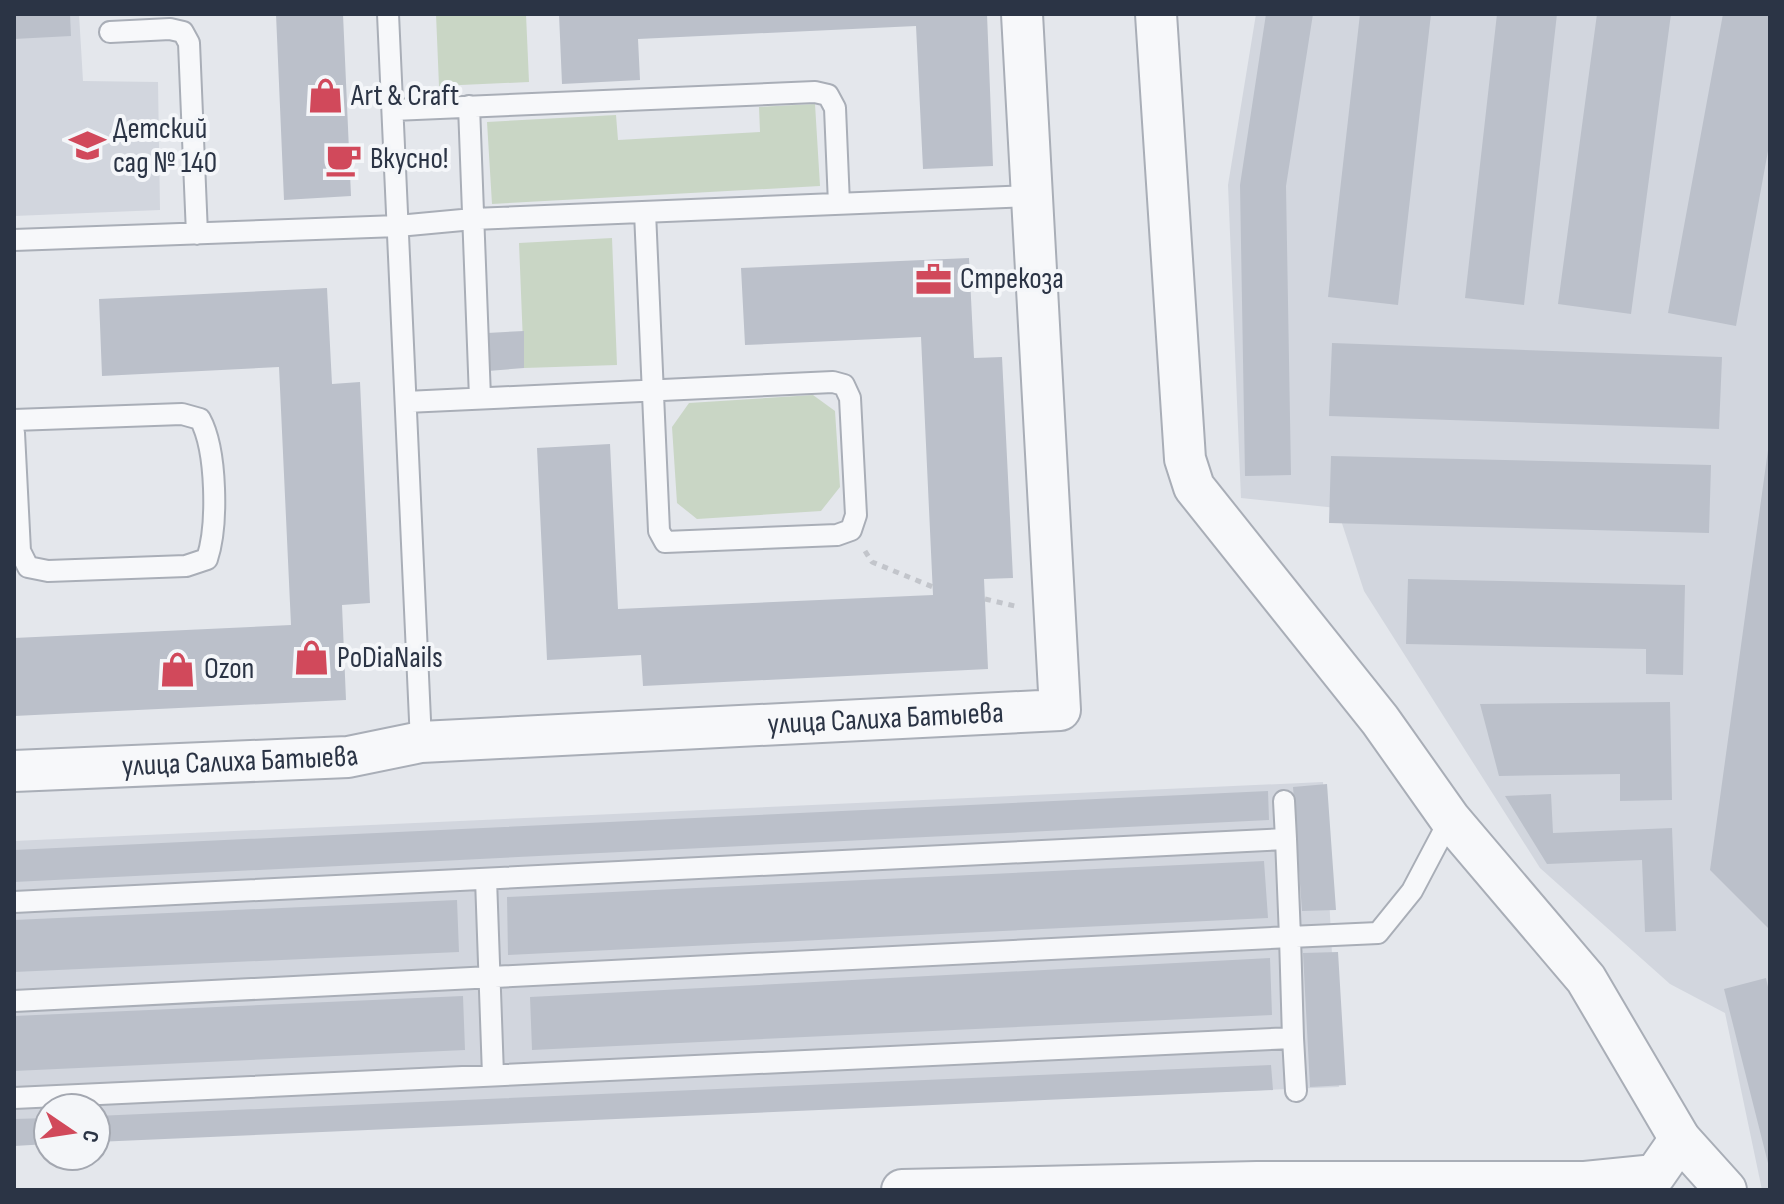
<svg xmlns="http://www.w3.org/2000/svg" width="1784" height="1204" font-family="'Sofia Sans Condensed',sans-serif">
  <style>
    .built { fill: #d2d6de }
    .green { fill: #c9d6c5 }
    .building { fill: #bbc0ca }
    .lines { fill: none; stroke-linecap: round; stroke-linejoin: round }
    .service-casing { stroke: #a9aeb7; stroke-width: 24 }
    .minor-casing { stroke: #a9aeb7; stroke-width: 44 }
    .path { stroke: #c2c5cb; stroke-width: 5; stroke-dasharray: 6 6; stroke-linecap: butt }
    .service { stroke: #f7f8fa; stroke-width: 20 }
    .minor { stroke: #f7f8fa; stroke-width: 40 }
    .labels { text-anchor: middle; dominant-baseline: central; stroke-width: 8; stroke-linejoin: round; paint-order: stroke }
    .poi-label { font-size: 30px; fill: #2b3445; stroke: #f4f6f9; text-anchor: start }
    .street-label { font-size: 30px; fill: #2b3445; stroke: #f4f6f9 }
  </style>
  <rect width="100%" height="100%" fill="#e4e7ec"/>
  <path class="built" d="M14,14H79L83,81L158,82L160,210L14,216Z
    M1256,14H1770V1190H1762L1725,1013L1670,984L1540,868L1364,591L1337,508L1241,498L1228,185Z
    M1323,782L1339,1087L96,1138V1108H48V1140L14,1142V841Z"/>
  <path class="green" d="M436,14H526L529,82L439,86Z
    M815,104L820,186L492,204L487,122L616,115L618,140L760,132L759,107Z
    M612,238L617,365L524,368L519,243Z
    M813,395L835,411L840,487L821,511L697,519L677,503L672,427L689,403Z"/>
  <path class="building" d="M14,14H70L71,36L14,39Z
    M276,14H343L351,196L284,200Z
    M559,14H987L993,166L923,169L916,26L638,39L640,80L562,84Z
    M1266,14H1313L1286,186L1291,475L1245,476L1240,185Z
    M1360,14H1431L1398,305L1328,297Z
    M1497,14H1557L1524,305L1465,298Z
    M1597,14H1671L1631,314L1558,304Z
    M1723,14H1770V140L1736,326L1668,313Z
    M969,258L974,358L1002,357L1013,578L984,579L988,669L643,686L641,655L547,660L537,448L610,444L618,609L933,595L921,337L745,345L741,268Z
    M327,288L332,384L360,382L370,603L342,605L346,700L14,716V638L291,625L279,367L102,376L99,299Z
    M524,331V368L488,371L487,333Z
    M1332,343L1722,357L1719,429L1329,416Z
    M1768,450H1770V930L1710,870Z
    M1331,456L1711,465L1709,533L1329,523Z
    M1408,579L1685,585L1683,675L1646,674V649L1406,644Z
    M1670,702L1672,800L1620,801V774L1499,776L1480,704Z
    M1327,784L1336,910L1302,911L1293,787Z
    M1268,791L1269,820L14,882V850Z
    M1551,794L1553,833L1672,828L1676,931L1645,932L1642,860L1547,864L1505,796Z
    M1264,861L1268,918L508,955L507,897Z
    M457,900L459,952L14,972V920Z
    M1338,952L1346,1085L1310,1087L1303,953Z
    M1270,958L1272,1015L532,1050L530,997Z
    M1766,978L1770,996L1769,1167L1724,989Z
    M463,996L465,1050L14,1071V1016Z
    M1271,1065L1273,1090L96,1142V1116Z
    M48,1118V1144L14,1146V1119Z"/>
  <g class="lines">
    <defs>
      <path id="service" d="M388,14L421,742
        M110,32L170,29L183,32L189,43L197,234
        M469,106L480,398
        M393,110L815,92L828,95L835,108L839,204
        M14,240L398,226L473,219L1032,196
        M406,402L833,382L844,385L850,398L856,515L851,530L837,535L665,542L659,531L645,212
        M14,420L182,414L200,419C217,450 218,526 207,559L186,566L48,571L28,567L20,551L14,433
        M486,879L493,1075
        M14,902L1286,839L1284,801
        M14,1001L1290,937L1286,839
        M1293,1038L1296,1091
        M14,1098L1293,1038L1290,937L1378,933L1412,891L1450,819"/>
      <g id="minor">
        <path d="M1156,14L1185,459L1194,487L1380,720L1450,819L1586,979L1680,1139L1726,1190"/>
        <path id="s1" d="M14,771L348,757L421,742L1060,710L1022,14"/>
        <path d="M902,1190L1257,1182H1585L1655,1175L1680,1139"/>
      </g>
    </defs>
    <use href="#service" class="service-casing"/>
    <use href="#minor" class="minor-casing"/>
    <path class="path" d="M865,551L872,562L933,587
      M985,599L1019,607"/>
    <use href="#service" class="service"/>
    <use href="#minor" class="minor"/>
  </g>
  <defs>
    <symbol id="shop-bare" viewBox="-9 -9 18 18"><path d="M-5-2.5h2.3a2.7 3.5 0 0 1 5.4 0H5L5.5 6h-11ZM-1.5-2.5h3a1.5 2.3 0 0 0-3 0Z" fill="#d1495b" stroke="#f4f6f9" stroke-width="2.5" paint-order="stroke"/></symbol>
    <symbol id="school-bare" viewBox="-9 -9 18 18"><path d="M0-5L7-2L0 1L-7-2ZM-4 1L0 2.5L4 1V4Q0 6-4 4Z" fill="#d1495b" stroke="#f4f6f9" stroke-width="2.5" paint-order="stroke"/></symbol>
    <symbol id="cafe-bare" viewBox="-9 -9 18 18"><path d="M-5.5-4.5H6V0H3Q3 3.5 0 3.5H-2.5Q-5.5 3.5-5.5 0ZM3-3.2v2h1.7v-2ZM-6 4.5H4V6H-6Z" fill="#d1495b" stroke="#f4f6f9" stroke-width="2.5" paint-order="stroke"/></symbol>
    <symbol id="office-bare" viewBox="-9 -9 18 18"><path d="M-6-3h4V-5.5h4V-3h4V5H-6ZM-1-4.5V-3h2v-1.5ZM-6 0V1H6V0Z" fill="#d1495b" stroke="#f4f6f9" stroke-width="2.5" paint-order="stroke"/></symbol>
  </defs>
  <g fill-rule="evenodd">
    <use href="#shop-bare" x="300" y="70" width="51" height="51"/>
    <use href="#school-bare" x="62" y="120" width="51" height="51"/>
    <use href="#cafe-bare" x="318" y="134" width="51" height="51"/>
    <use href="#office-bare" x="908" y="254" width="51" height="51"/>
    <use href="#shop-bare" x="286" y="632" width="51" height="51"/>
    <use href="#shop-bare" x="152" y="644" width="51" height="51"/>
  </g>
  <g class="labels">
    <g class="poi-label">
      <text x="351" y="96">Art &amp; Craft</text>
      <text x="113" y="129">Детский<tspan x="113" dy="34">сад № 140</tspan></text>
      <text x="370" y="159">Вкусно!</text>
      <text x="960" y="279">Стрекоза</text>
      <text x="337" y="658">PoDiaNails</text>
      <text x="204" y="669">Ozon</text>
    </g>
    <g class="street-label">
      <text stroke="none"><textPath href="#s1" startOffset="874">улица Салиха Батыева</textPath></text>
      <text stroke="none"><textPath href="#s1" startOffset="226">улица Салиха Батыева</textPath></text>
    </g>
  </g>
  <rect width="1784" height="1204" fill="none" stroke="#2b3445" stroke-width="32"/>
  <g transform="translate(72 1132) rotate(103)"><circle r="38" fill="#f4f6f9" stroke="#a4a8b1" stroke-width="2"/>
  <path d="M0-6L14 30L0 20L-14 30Z" fill="#d1495b"/>
  <text y="-12" font-size="22" font-weight="bold" text-anchor="middle" fill="#2b3445">С</text>
  </g>
</svg>
